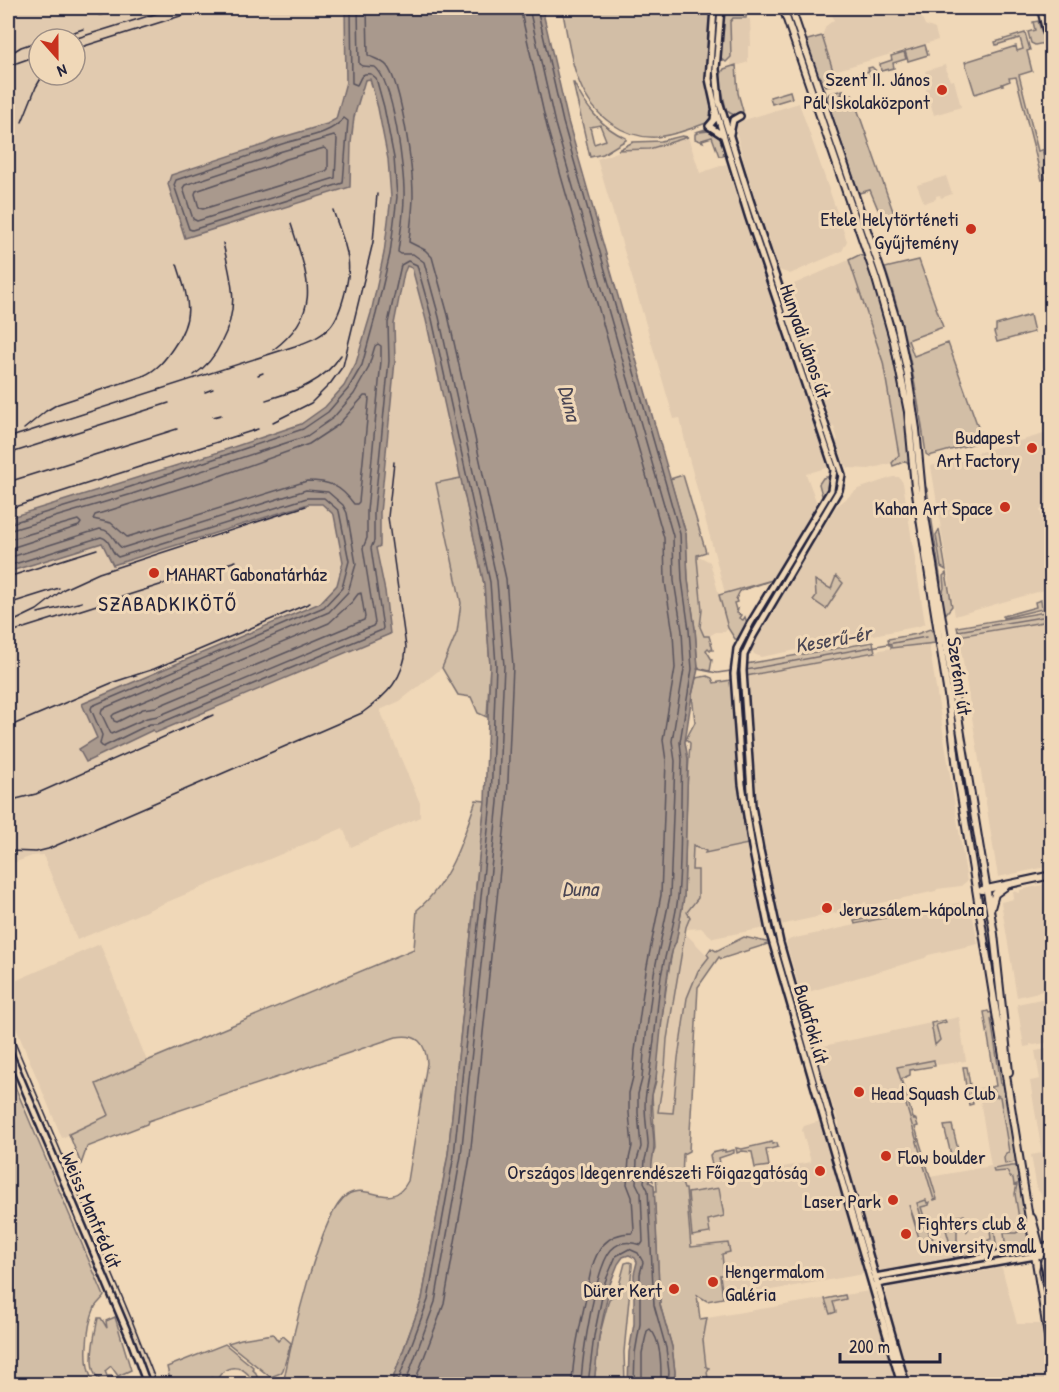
<svg xmlns="http://www.w3.org/2000/svg" width="1059" height="1392" font-family="'Patrick Hand',sans-serif">
  <style>
    .built { fill: #e1caaf; fill-rule: evenodd }
    .green { fill: #d2bea6; stroke: #7a7070; stroke-width: 1.5; fill-rule: evenodd }
    .water { fill: #a9998d; stroke: #73696c; stroke-width: 1.5 }
    .lines { fill: none; stroke-linecap: round; stroke-linejoin: round }
    .shore { stroke: #58525c; stroke-width: 1.5 }
    .stream { stroke: #73696c; stroke-width: 1.5 }
    .tertiary-casing { stroke: #22223b; stroke-width: 9 }
    .secondary-casing { stroke: #22223b; stroke-width: 10 }
    .primary-casing { stroke: #22223b; stroke-width: 10 }
    .tertiary { stroke: #f0d8b8; stroke-width: 4.5 }
    .secondary { stroke: #f0d8b8; stroke-width: 5 }
    .primary { stroke: #f0d8b8; stroke-width: 6 }
    .tram { stroke: #22223b; stroke-width: 1.5 }
    .rail { stroke: #22223b; stroke-width: 1.5 }
    .poi-dot { fill: #c8321e; stroke: #f0d8b8; stroke-width: 2 }
    .labels { text-anchor: middle; dominant-baseline: central; stroke-width: 6; stroke-linejoin: round; paint-order: stroke }
    .poi-label { font-size: 20px; fill: #22223b; stroke: #f0d8b8; text-anchor: end }
    .street-label { font-size: 20px; fill: #22223b; stroke: #f0d8b8 }
    .water-label { font-size: 21px; font-style: italic; fill: #4a4654; stroke: #f0d8b8 }
    .neighbourhood-label { font-size: 21px; letter-spacing: 1.5px; fill: #22223b; stroke: #f0d8b8 }
  </style>
  <rect width="100%" height="100%" fill="#f0d8b8"/>
  <filter id="ink" filterUnits="userSpaceOnUse"><feTurbulence type="fractalNoise" baseFrequency=".0167" numOctaves="2"/><feDisplacementMap in="SourceGraphic" scale="12" xChannelSelector="R" yChannelSelector="G"/><feConvolveMatrix kernelMatrix="1 2 1 2 8 2 1 2 1" color-interpolation-filters="sRGB"/></filter>
  <g filter="url(#ink)">
    <path class="built" d="M8,8H345L346,82L336,118L327,124L273,140L266,144L351,143L354,117L365,80L370,79L378,108L388,159L391,197L384,253L371,313L356,363L344,386L325,407L301,424L210,455L8,518V234L17,222L8,214ZM39,39H75V75H39Z
      M829,8H918L925,25L935,29L938,40L834,71L822,36L826,26L834,20Z
      M734,18L750,19L751,46H748V62L740,65H731L730,59V22Z
      M945,65L950,81L954,80L961,107L934,115L926,89L930,87L925,71Z
      M799,103L847,241L842,251L790,274L779,270L752,190L735,128L738,122Z
      M688,137L700,173L726,164L829,467L806,474L818,506L772,580L725,593L687,451L680,418L674,419L597,159L620,151L649,149Z
      M946,176L952,194L941,198L940,195L936,196V199L924,203L917,185Z
      M849,260L883,362L899,455L892,463L869,469L848,468L845,465L836,441L838,440L834,427L831,426L809,361L811,360L809,356L807,357L785,288Z
      M407,266L412,268L426,320L461,478L436,484L461,603L457,632L442,668L400,701L380,710L420,803V817L351,847L343,828L77,940L43,855L32,856L8,865V572L102,542L113,565L308,504H322L334,515L343,562L337,585L320,603L82,704L97,738L86,762L153,729L156,732L199,712L385,592L376,548L380,546V513L395,361L394,324Z
      M1051,432V506L1040,510L1051,549V588L955,616L931,466Z
      M893,477H899L903,483L925,623L920,626L761,657L754,654L752,649L755,640L836,507L858,489Z
      M697,555L710,562L728,628L725,632H716L709,636H704L700,627L702,610L699,591Z
      M1044,620H1050L1052,632L1051,866L998,877L959,637Z
      M929,644L967,881L961,886L937,889L936,891L867,906L866,902L863,903V907L780,925L757,811L759,810L754,788L746,676L891,648Z
      M693,844L705,849L706,853L748,844L765,928L713,938L701,928L687,929L690,917L687,912L689,907L697,902V870H692Z
      M1051,883V989L1017,997L1001,902L1014,899L1013,891L1020,893V890Z
      M962,902L969,903L971,906L978,944L928,955L925,958L801,994L786,942L791,939Z
      M686,934L709,957L698,971L687,998L678,1058L673,1113L657,1112L665,1068L667,1039L672,1006Z
      M100,944L147,1061L96,1084L110,1116L62,1138L8,1009V984Z
      M1051,997V1042L1034,1045L1030,1044V1046L1024,1047L1017,1004Z
      M959,1017L966,1061L937,1065L935,1060L898,1067L930,1177L991,1166L978,1088L1000,1084L1027,1244L879,1271L839,1131V1124L814,1048Z
      M1051,1048L1052,1241H1051L1041,1194L1037,1189L1031,1155L1042,1153L1030,1081L1040,1079L1035,1051Z
      M820,1121L864,1274L707,1301L697,1294L686,1189L682,1185L811,1162L802,1130L804,1126Z
      M1002,1268L1017,1324H1042L1050,1370L1047,1371L1049,1384H911L885,1293L889,1287Z
      M869,1291L896,1384H709L707,1372L709,1368L706,1367L703,1340L707,1318Z
      M126,1306L151,1364L157,1384H154L123,1307Z"/>
    <path class="green" d="M562,8H712L706,81L713,116L706,123C691,129 674,135 657,137C624,139 593,116 580,84C570,61 567,32 562,8Z
      M724,8H747L746,18H733L730,22L731,57L726,62L720,57Z
      M1038,21L1045,43L1035,45L1031,43L1028,32L1035,30L1033,22Z
      M1025,33L1030,50L1027,51L1032,71L1019,75L1038,151L1050,148L1051,150L1043,152L1046,166L1043,168L1046,179L1042,180L1016,77L1009,78L1010,81L1002,84L1003,85L975,94L965,62L1016,46L1017,51L1023,49L1020,38L996,45L995,42Z
      M822,36L836,80L834,84L826,86L820,76L816,77L804,41Z
      M925,45L928,55L908,61L905,51Z
      M904,52L906,59L893,63L894,68L881,71L880,64L892,60L891,56Z
      M736,65L738,93L743,111L742,114C735,116 730,115 726,109L719,77L724,69Z
      M872,67L876,71L875,74L844,83L839,80L840,77L849,74L850,76L869,71L868,68Z
      M573,83H574C584,105 603,129 626,138V140L603,154L590,157ZM600,125L606,140L594,144L590,127Z
      M843,90L841,95L844,94L845,96L852,94L894,214L882,219L870,190L859,193L826,98L829,94Z
      M790,91L792,98L772,104L770,97Z
      M709,128L711,129L700,132L709,131L719,134L724,151L723,156H719L712,137L702,140L703,142L695,139V134L698,133L696,132Z
      M682,136L688,137L649,149L618,150L633,142L661,141Z
      M872,253L893,317L909,395L916,456L910,409L870,254Z
      M859,255L866,257L892,342L902,392L910,459L908,463L906,461L893,466L892,463L899,455L883,362L849,260Z
      M919,260L943,327L908,340L913,354L914,356L948,343L983,441L929,456L926,454C917,391 906,329 885,268Z
      M1030,315L1034,332L997,342L994,332L996,331V325Z
      M683,475L706,552L697,555V559L702,610L700,627L704,636H709L713,650H710L708,648L706,650L712,660L710,671L698,668L695,629L688,580L686,534L670,479Z
      M831,476L828,489L823,499L819,484L823,478Z
      M461,478L484,584L490,665L487,717L478,713L471,697L458,695L442,668L457,632L461,603L436,483Z
      M923,483L927,489L941,582L940,587Z
      M939,530V529L946,570L941,567L936,535Z
      M797,551L800,553L744,646L742,643Z
      M946,573L952,606L944,616L941,598L944,588L943,576Z
      M836,576L843,583L826,609L813,600L816,596L815,580L831,589Z
      M772,580L740,591L736,599L737,602L734,603L736,610L738,609L737,613L741,615L739,618L743,620L745,617L747,623L737,639H735L728,628L719,595Z
      M1041,600L1042,609L1003,618V616L1036,607L1035,602Z
      M1045,612L1043,622L959,636L957,627Z
      M930,629L933,632L935,643L891,648V645H889L888,639L917,634Z
      M873,642L875,652L746,676V664Z
      M740,668L749,797H748L737,683L736,669Z
      M707,676L712,678L714,683L731,680L740,800L748,844L705,853L706,851L693,845L692,870H698V898L687,912L690,917L686,927L667,1039L665,1068L658,1112L673,1113L678,1058L687,998L698,971L709,957L707,954L711,948L716,951L744,937L771,943L721,959L719,957L698,987L689,1151L683,1154L682,1183L684,1189H686L691,1247L728,1243L730,1252L722,1254L724,1275H720L723,1298L707,1301L697,1295L700,1319L707,1318L703,1340L706,1367L709,1368L707,1372L709,1384H674L675,1372L672,1347L660,1305L654,1194L655,1191H657L656,1174L651,1169V1162L655,1148L652,1095L656,1081L657,1054L668,975L673,946L676,942L684,897L687,788L690,743L686,739L695,722L692,695L696,678Z
      M951,707H953L958,729L982,878L978,889L955,745Z
      M476,800L485,801L448,1154L422,1299L391,1384H352L351,1380L333,1384H283C290,1349 319,1213 347,1195C368,1181 391,1213 408,1181L427,1063C426,1043 417,1033 396,1037L148,1121L147,1124L87,1147L81,1164L69,1134L109,1115L96,1084L147,1061L414,949L417,910C450,882 463,840 476,800Z
      M750,809L768,897L767,898L764,895L748,813Z
      M982,898H985L999,997H997L989,958Z
      M902,911L904,914L855,924L854,921Z
      M988,1011L989,1013L993,1012L994,1014L991,1019L1001,1084H1004L1016,1162L1005,1164L1004,1158L1006,1153L1009,1152L1000,1097L997,1095V1097L991,1098L988,1094L982,1093L992,1094L995,1091L990,1087L996,1086L984,1012Z
      M945,1020L946,1022L936,1025L940,1040L935,1045L931,1023Z
      M934,1060L935,1066L910,1070V1075L901,1079L913,1118L915,1119L913,1120H916L918,1126L915,1127L937,1199L934,1200L904,1098L906,1097L897,1067Z
      M963,1067H967L973,1104L969,1105Z
      M8,1070L104,1296C102,1300 97,1303 95,1307C87,1325 81,1370 96,1384H15L8,1381Z
      M952,1125L960,1158L952,1159L944,1126Z
      M772,1142V1144L777,1143L778,1147L766,1150L769,1166L755,1168L752,1152L742,1151L737,1153L736,1148L742,1149Z
      M725,1150V1152L734,1150V1153L719,1158L722,1174L714,1176L710,1155L712,1153Z
      M1012,1166H1018L1030,1243L1006,1249L1004,1233H1016L1021,1230L1015,1194L1017,1184L1014,1185L1013,1178L1010,1177L1007,1171L994,1172L993,1169Z
      M719,1188L724,1216L708,1220L710,1233L692,1236L688,1193Z
      M926,1200L927,1203L930,1202L929,1205L921,1207L930,1236H932L933,1240L927,1242L928,1246L922,1248L909,1205L918,1230L924,1226L917,1203Z
      M964,1215L965,1219L968,1220L969,1228L967,1231L965,1221L957,1222V1244L958,1247L960,1246L961,1252L970,1250L969,1244L971,1243L974,1254L954,1258L943,1219Z
      M994,1228L997,1250L977,1254L976,1242L979,1243L981,1249L989,1248L988,1240L991,1239L990,1229Z
      M629,1262L632,1263V1267L624,1352L625,1384H594L599,1337L609,1299L617,1293L625,1263Z
      M845,1295L846,1299L833,1302L836,1312L830,1314L825,1299Z
      M115,1317L131,1370L118,1376L111,1366L105,1371L107,1376H112L113,1380C80,1389 95,1334 98,1318H101L107,1328L106,1321Z
      M273,1334L278,1341L283,1336L291,1343L283,1370L281,1373L273,1376L280,1382L279,1384L228,1343L241,1339Z
      M225,1344L253,1367L252,1369L256,1373L259,1384H253C248,1363 221,1362 216,1384H211L212,1377L210,1384H171L167,1367Z"/>
    <path class="water" d="M345,8H542L568,121L686,534L688,580L695,629L698,669L692,695L685,742L688,759L684,897L676,942C666,955 659,1056 656,1078C655,1084 653,1089 652,1095C649,1112 654,1129 654,1145C654,1159 649,1165 653,1181L650,1179L649,1182L654,1185L660,1305L672,1347L675,1372L674,1384H628L629,1352L634,1324V1274L637,1262L635,1258L629,1255L623,1257L618,1264L610,1284L599,1337L594,1384H391L422,1299L448,1154L485,801L490,665L484,584L426,320L412,268L407,266L404,273L394,324L395,361L380,513V546L376,548L385,591L390,634L155,733L153,730L86,762L79,749L97,738L82,704L320,603L337,585L343,562L334,515L322,504H308L113,565L102,543L8,572V518L210,455L301,424L325,407L344,386L356,363L371,313L384,253L391,197L388,159L378,108L370,79L365,80L354,117L351,143L350,187L185,238L168,184L171,175L266,144L273,140L327,124L336,119L346,82Z"/>
    <g class="lines">
      <path class="shore" d="M358,8L359,64L362,66L375,67C393,80 405,173 404,197C404,215 400,234 398,252L401,254H413L424,262L439,317L497,581L504,666L498,802L461,1156L435,1302L405,1384
        M367,8L368,55C374,59 382,60 387,66C402,85 413,171 413,196C413,211 410,227 409,242L425,250L432,257L448,315L506,579L513,666L507,803L470,1157L444,1304L414,1384
        M520,8L547,127L664,538L665,582L673,633L675,668L663,740L666,761L661,895L646,971L635,1051L633,1077L629,1093V1113L632,1146L629,1159L627,1184L632,1197L634,1230L632,1233C621,1233 610,1237 603,1245C591,1260 589,1280 586,1298C580,1326 573,1355 572,1384
        M529,8L555,124L673,536L674,581L682,631L684,669L672,741L675,761L670,896L654,973L644,1052L642,1079L638,1094V1113L641,1147L637,1160L636,1183L641,1193L643,1242L641,1245C630,1241 619,1241 611,1250C595,1268 582,1358 581,1384
        M537,8L563,122L680,534L682,580L689,630L692,669L680,742L682,760C680,805 682,852 678,897C675,924 666,949 661,976C656,1015 654,1055 646,1093C643,1109 647,1127 648,1142C649,1149 646,1154 645,1160C644,1168 645,1175 644,1182L648,1190L654,1305L666,1348L669,1372L668,1384
        M344,118L348,121L343,183L192,230L189,229L174,185L176,180L267,150C290,137 327,139 344,118Z
        M334,136L337,139L335,178L197,221L193,219L183,188L185,185L270,157L279,152Z
        M324,148L328,151V169L326,171L203,209L199,208L195,194L196,191L273,165L283,160Z
        M364,396H367L369,399L359,502L357,504H354C340,485 329,481 307,481L127,537L111,523L93,519L95,515L217,477L309,444L338,425Z
        M8,524L130,487L303,429L328,412L348,389L362,365L376,314L390,254L397,197L394,158L384,107L376,78L371,74C361,72 361,78 357,85L352,83L351,8
        M8,531L132,494L307,436L333,418L354,394L368,369L375,346L378,344L381,346V361L367,511V538L363,548L375,623L373,626L158,716L147,718L111,734L101,713L102,709L329,612L348,592L356,564L347,513L343,505L328,492L306,490L122,548C113,542 114,531 100,529L8,558
        M8,540L78,520L81,523L79,526L8,549
        M8,566L101,537C111,539 110,552 118,557L307,498H324L339,511L349,561L342,588L324,607L92,706L91,709L102,735L100,744L103,747L150,724H158L382,630L383,628L371,548L374,541V512L389,361L388,323L401,265L408,261L417,265L432,319L490,582L496,665L491,801L454,1155L428,1300L397,1384
        M361,593L365,617L364,620L156,707L143,709L117,722L114,721L112,716L114,714L329,623L352,602L358,594Z
        M588,1384L594,1336L605,1282L616,1256L629,1249L638,1253L643,1262L640,1274V1324L635,1353L634,1384
        M642,1384V1353L647,1331L650,1329C662,1341 661,1368 661,1384"/>
      <path class="stream" d="M1049,616L1052,615
        M958,631L1042,617
        M697,669L717,673L731,671
        M746,670L926,637"/>
      <defs>
        <path id="tertiary" d="M1040,8L1052,57"/>
        <path id="secondary" d="M714,8L709,79L716,111L749,218L834,470L831,490L750,624L737,649L734,674L742,784L752,847L769,930L901,1384
          M721,8L716,69L719,101L750,200L842,475L839,490L753,636L744,655L743,671L752,806L760,850L780,943L906,1384
          M715,112L714,120L709,126L721,134
          M730,134L733,120L740,116
          M8,1049L130,1338L147,1384
          M875,1277L1052,1245
          M877,1284L1052,1253"/>
        <path id="primary" d="M783,8L876,279L894,342L908,412L915,487L948,695L958,777L1052,1361
          M791,8L883,277L897,323L907,370L916,429L923,504L994,934L1009,1072
          M982,890L1052,875
          M991,908L995,894L1006,886
          M1032,1218L1047,1273L1052,1302
          M1047,1266L1052,1256"/>
      </defs>
      <use href="#tertiary" class="tertiary-casing"/>
      <use href="#secondary" class="secondary-casing"/>
      <use href="#primary" class="primary-casing"/>
      <use href="#tertiary" class="tertiary"/>
      <use href="#secondary" class="secondary"/>
      <use href="#primary" class="primary"/>
      <path class="tram" d="M1042,8L1052,43
        M8,1026L131,1318L157,1384
        M1052,1250L1041,1259L1039,1270L1052,1340"/>
      <path class="rail" d="M99,15L143,8
        M53,39L83,29
        M74,39L174,8
        M75,49L206,8
        M8,55L21,47L39,41
        M8,66L39,55
        M22,122L36,87L43,75
        M273,350C324,311 308,278 291,224
        M194,375C206,367 215,356 221,343C241,306 231,281 223,243
        M258,375L263,373
        M205,392L213,389
        M266,400C296,391 323,383 341,355
        M213,417L221,415
        M273,422L311,403L330,384L343,366L373,242L377,194
        M24,429L46,411L58,404L143,376C157,370 165,360 173,348C196,316 188,299 177,264
        M8,438L295,346C306,342 319,338 328,329C341,317 351,277 348,259C346,243 338,226 333,210
        M8,454L169,403
        M8,482L177,429
        M8,509L258,429
        M8,577L97,549
        M8,604L59,588
        M38,613L82,602
        M8,624L37,610L64,589L99,573L306,506
        M8,633L236,561
        M8,727L114,682L154,669L310,603
        M8,801L36,794L213,715
        M8,851L36,852L48,849L362,713C386,696 405,678 406,647L388,517L394,462"/>
    </g>
  </g>
  <g class="poi-dot">
    <circle cx="942" cy="90" r="6"/>
    <circle cx="971" cy="229" r="6"/>
    <circle cx="1032" cy="448" r="6"/>
    <circle cx="1005" cy="507" r="6"/>
    <circle cx="154" cy="573" r="6"/>
    <circle cx="827" cy="908" r="6"/>
    <circle cx="859" cy="1092" r="6"/>
    <circle cx="886" cy="1156" r="6"/>
    <circle cx="820" cy="1171" r="6"/>
    <circle cx="893" cy="1200" r="6"/>
    <circle cx="906" cy="1234" r="6"/>
    <circle cx="713" cy="1282" r="6"/>
    <circle cx="674" cy="1289" r="6"/>
  </g>
  <g class="labels">
    <g class="poi-label">
      <text x="930" y="78">Szent II. János<tspan x="930" dy="23">Pál Iskolaközpont</tspan></text>
      <text x="959" y="218">Etele Helytörténeti<tspan x="959" dy="23">Gyűjtemény</tspan></text>
      <text x="1020" y="436">Budapest<tspan x="1020" dy="23">Art Factory</tspan></text>
      <text x="993" y="507">Kahan Art Space</text>
      <text x="166" y="573" text-anchor="start">MAHART Gabonatárház</text>
      <text x="839" y="908" text-anchor="start">Jeruzsálem-kápolna</text>
      <text x="871" y="1092" text-anchor="start">Head Squash Club</text>
      <text x="898" y="1156" text-anchor="start">Flow boulder</text>
      <text x="808" y="1171">Országos Idegenrendészeti Főigazgatóság</text>
      <text x="881" y="1200">Laser Park</text>
      <text x="918" y="1222" text-anchor="start">Fighters club &amp;<tspan x="918" dy="23">University small</tspan></text>
      <text x="725" y="1270" text-anchor="start">Hengermalom<tspan x="725" dy="23">Galéria</tspan></text>
      <text x="662" y="1289">Dürer Kert</text>
    </g>
    <g class="street-label">
      <text transform="translate(806 341) rotate(71)">Hunyadi János út</text>
      <text transform="translate(960 676) rotate(82)">Szerémi út</text>
      <text transform="translate(812 1024) rotate(74)">Budafoki út</text>
      <text transform="translate(92 1210) rotate(67)">Weiss Manfréd út</text>
    </g>
    <g class="water-label">
      <text transform="translate(570 403) rotate(76)">Duna</text>
      <text transform="translate(833 639) rotate(-10)">Keserű-ér</text>
      <text x="580" y="888">Duna</text>
    </g>
    <g class="neighbourhood-label">
      <text x="168" y="603">SZABADKIKÖTŐ</text>
    </g>
  </g>
  <rect width="1059" height="1392" fill="none" stroke="#f0d8b8" stroke-width="30"/>
  <rect x="15" y="15" width="1029" height="1362" fill="none" stroke="#22223b" stroke-width="2" filter="url(#ink)"/>
  <g transform="translate(57 57) rotate(159)"><circle r="28" fill="#f0d8b8" stroke="#9e8f86" stroke-width="1.5"/>
  <path d="M0-4.5L10 22L0 15L-10 22Z" fill="#c8321e"/>
  <text y="-9" font-size="16" font-weight="bold" text-anchor="middle" fill="#22223b">N</text>
  </g>
  <path d="M840 1353v9h100v-9" fill="none" stroke="#22223b" stroke-width="3"/>
  <text x="849" y="1353" font-size="18" fill="#22223b" stroke="#f0d8b8" stroke-width="4.5" paint-order="stroke">200 m</text>
</svg>
